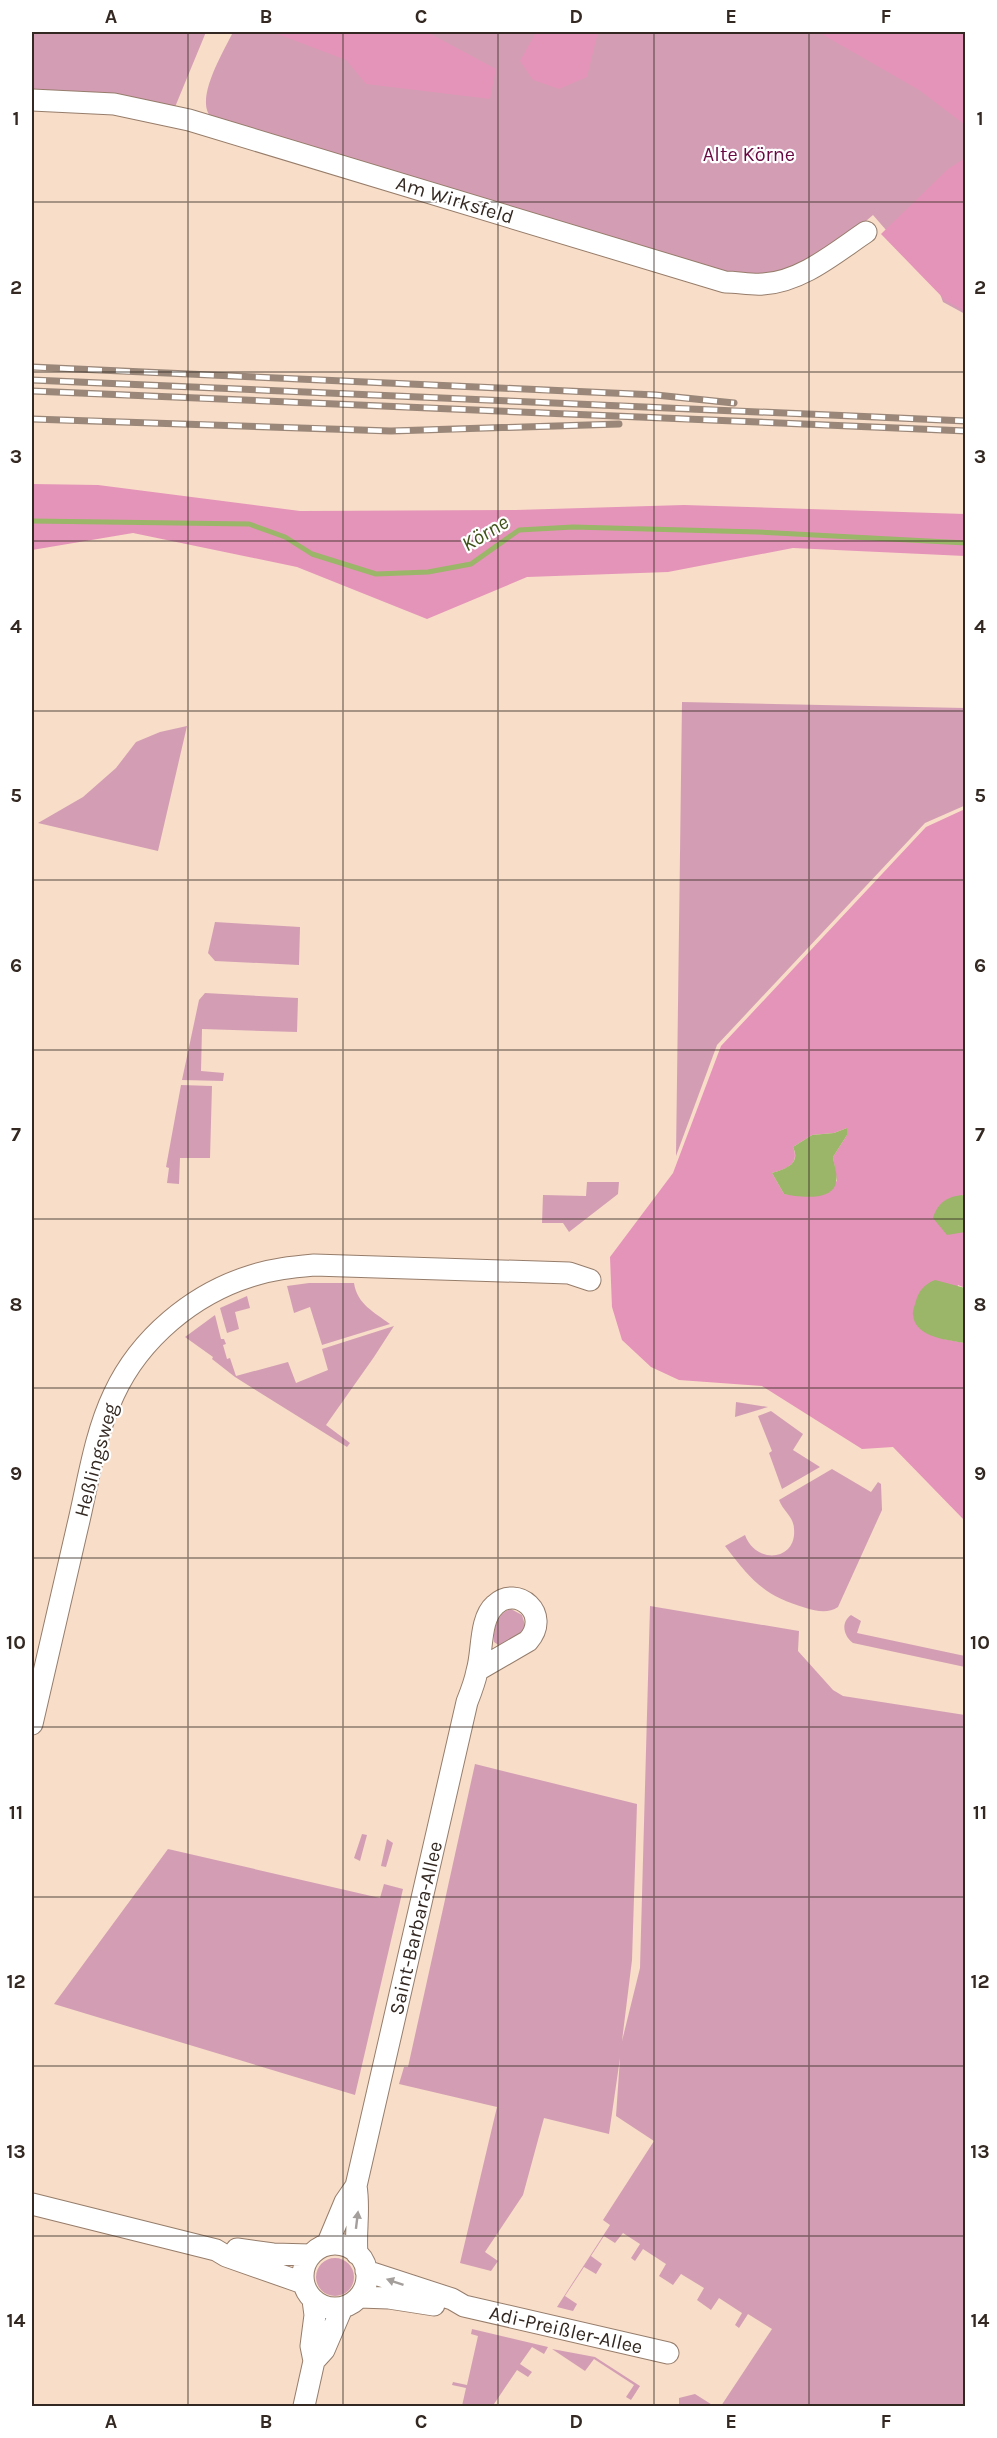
<svg xmlns="http://www.w3.org/2000/svg" width="997" height="2438" font-family="Karla,sans-serif">
  <style>
    .green { fill: #d39eb4 }
    .forest { fill: #e494b8; fill-rule: evenodd }
    .water { fill: #9bb569 }
    .lines { fill: none; stroke-linecap: round; stroke-linejoin: round }
    .stream { stroke: #9bb569; stroke-width: 5 }
    .minor-casing { stroke: #967d6b; stroke-width: 23 }
    .minor { stroke: #fff; stroke-width: 21 }
    .rail-casing { stroke: #9a8779; stroke-width: 7 }
    .rail { stroke: #fff; stroke-width: 4.5; stroke-dasharray: 14; stroke-linecap: butt }
    .oneway { fill: #a49f9c }
    .grid { fill: none; stroke: #342922; stroke-width: 1.5; stroke-opacity: 0.55 }
    .labels { text-anchor: middle; dominant-baseline: central; stroke-width: 4.5; stroke-linejoin: round; paint-order: stroke }
    .park-label { font-size: 20px; fill: #690942; stroke: #fff }
    .street-label { font-size: 20px; fill: #342922; stroke: #fff }
    .water-label { font-size: 21px; font-style: italic; fill: #41521b; stroke: #fff }
    .neatline { fill: none; stroke: #342922; stroke-width: 2 }
    .grid-label { font-size: 20px; text-anchor: middle; font-weight: bold; fill: #342922 }
  </style>
  <rect width="100%" height="100%" fill="#f8ddc8"/>
  <path class="green" d="M32,32H206L175,107L32,91Z
    M233,32H965V314L943,302L939,291L873,215L852,233L798,269L736,277L212,118C193,101 224,51 233,32Z
    M682,702L965,708L966,805L925,823L717,1045L676,1156Z
    M187,726L158,851L38,823L83,797L116,768L136,742L160,732Z
    M215,922L300,927L299,965L215,961L208,953Z
    M205,993L298,998L297,1032L202,1029L201,1071L224,1073L223,1081L182,1080L199,1000Z
    M181,1085L212,1086L210,1158H180L179,1184L167,1183L169,1168L166,1167Z
    M587,1182H619L618,1194L569,1232L563,1223H542L543,1195L586,1196Z
    M309,1283H354C357,1304 374,1312 390,1324L322,1345L310,1307L294,1313L287,1286Z
    M247,1296L250,1308L235,1312L239,1329L227,1333L220,1308Z
    M215,1315L221,1339H224L226,1344L223,1345L227,1359L230,1358L236,1376L288,1362L296,1383L328,1370L322,1349L394,1326L374,1357L326,1425L350,1443L347,1447L235,1377L212,1359L213,1357L185,1337Z
    M736,1402L768,1407L735,1417Z
    M771,1411L803,1434L793,1450L820,1467L782,1489L769,1453L772,1451L758,1416Z
    M832,1469L871,1492L878,1482L881,1484L882,1510L838,1607C828,1614 816,1611 806,1608C764,1596 751,1580 725,1546L745,1535C756,1565 797,1561 794,1529C794,1517 783,1511 779,1500Z
    M650,1606L799,1631L798,1651L833,1690L843,1696L965,1715V2406H721L772,2329L748,2314L739,2328L735,2325L742,2313L719,2298L711,2310L697,2300L704,2288L681,2274L673,2285L659,2276L666,2264L643,2249L635,2261L631,2258L640,2244L623,2233L615,2243L604,2236L591,2256L602,2264L596,2274L584,2267L565,2296L577,2304L573,2311L557,2307L610,2225L603,2220L654,2141L616,2116L620,2058L609,2134L544,2118L523,2195L485,2252L498,2261L491,2271L460,2263L497,2107L399,2084L404,2067H408L475,1764L637,1804L632,1960L622,2041L640,1968Z
    M511,1609L522,1615L525,1625L522,1634L500,1646L494,1642C493,1629 497,1613 511,1609Z
    M851,1615L861,1621L857,1633L965,1656V1667L853,1643C844,1636 840,1623 851,1615Z
    M362,1834L367,1835L360,1861L354,1858Z
    M387,1839L393,1843L386,1867L381,1866Z
    M168,1849L380,1898L384,1884L403,1889L355,2095L54,2004Z
    M316 2277a19 19 0 1 1 38 0a19 19 0 1 1-38 0Z
    M472,2329L548,2347L544,2354L532,2347L520,2364L532,2372L528,2377L517,2370L494,2404L496,2406H462L466,2388L452,2385L453,2382L467,2385L478,2336L471,2334Z
    M552,2349L595,2357L640,2386L631,2400L626,2397L634,2385L594,2359L585,2371Z
    M695,2394L714,2406H679V2398Z"/>
  <path class="forest" d="M272,32H427L496,69L490,99L366,84L346,60Z
    M536,32H598L587,77L559,89L533,80L520,61Z
    M818,32H965V125L919,90Z
    M965,158V311L946,301L881,234L948,169Z
    M32,484L98,485L300,511L516,510L684,505L965,514V556L793,548L668,572L527,577L427,619L297,567L133,533L32,550Z
    M965,809V1196L962,1195L964,1234L965,1232V1288L958,1285L944,1339L965,1343V1521L893,1447L862,1449L762,1386L679,1380L651,1367L622,1340L612,1307L610,1257L673,1173L721,1046L926,827ZM847,1128V1135L833,1157L837,1181L808,1196L784,1194L772,1173C787,1169 800,1164 793,1147L812,1135L834,1133Z"/>
  <path class="water" d="M847,1128V1135L833,1157C834,1165 838,1175 836,1182C833,1202 798,1197 784,1194L772,1173C786,1169 801,1164 793,1147L812,1135L834,1133Z
    M962,1195L965,1196V1232L947,1235L933,1218C938,1203 946,1197 962,1195Z
    M935,1280L965,1288V1343C949,1340 915,1338 913,1315C912,1311 915,1305 916,1301C919,1290 925,1284 935,1280Z"/>
  <g class="lines">
    <path class="stream" d="M32,521L249,524L285,537L312,554L376,574L428,572L471,564L519,530L573,527L757,532L966,543"/>
    <defs>
      <path id="minor" d="M32,100L114,104L189,120L725,282C738,282 751,285 763,284C801,282 835,253 866,232
        M32,1724C47,1659 62,1594 77,1529C88,1484 94,1436 114,1394C140,1338 193,1294 251,1276C272,1269 293,1267 314,1265L569,1273L590,1280
        M356,2186C360,2209 355,2231 357,2254
        M32,2204L216,2250L226,2256L303,2283
        M303 2276a32 32 0 1 1 64 0a32 32 0 1 1-64 0Z
        M327,2245L345,2202L356,2186L467,1702C471,1692 475,1682 477,1671C483,1652 479,1619 495,1605C517,1584 552,1614 528,1641L478,1670
        M237,2249L273,2254L311,2255
        M366,2271L452,2299L464,2306L668,2353
        M359,2297L389,2298L434,2305
        M314,2361L324,2350L342,2308
        M304,2406L314,2361L311,2346L315,2315L313,2300"/>
    </defs>
    <use href="#minor" class="minor-casing"/>
    <use href="#minor" class="minor"/>
    <defs>
      <path id="rail" d="M32,367L656,395L734,403
        M32,380L966,421
        M32,391L966,431
        M32,419L391,431L619,424"/>
    </defs>
    <use href="#rail" class="rail-casing"/>
    <use href="#rail" class="rail"/>
  </g>
  <defs><path id="oneway-solid" d="M-6-.8H1V-3.2L6.5 0L1 3.2V.8H-6Z" transform="scale(1.5)"/></defs>
  <g class="oneway">
    <use href="#oneway-solid" transform="translate(357 2220) rotate(-83)"/>
    <use href="#oneway-solid" transform="translate(395 2282) rotate(-161)"/>
  </g>
  <path class="grid" d="M188,32V2406M343,32V2406M498,32V2406M654,32V2406M809,32V2406M32,202H966M32,372H966M32,541H966M32,711H966M32,880H966M32,1050H966M32,1219H966M32,1388H966M32,1558H966M32,1727H966M32,1897H966M32,2066H966M32,2236H966"/>
  <g class="labels">
    <g class="park-label">
      <text x="749" y="154">Alte Körne</text>
    </g>
    <g class="street-label">
      <text transform="translate(455 200) rotate(17)">Am Wirksfeld</text>
      <text transform="translate(96 1460) rotate(-75)">Heßlingsweg</text>
      <text transform="translate(416 1928) rotate(-77)">Saint-Barbara-Allee</text>
      <text transform="translate(566 2330) rotate(13)">Adi-Preißler-Allee</text>
    </g>
    <g class="water-label">
      <text transform="translate(485 533) rotate(-31)">Körne</text>
    </g>
  </g>
  <rect width="997" height="2438" fill="none" stroke="#ffffff" stroke-width="66"/>
  <rect x="33" y="33" width="931" height="2372" class="neatline"/>
  <g class="grid-label">
    <text x="111" y="23">A</text>
    <text x="266" y="23">B</text>
    <text x="421" y="23">C</text>
    <text x="576" y="23">D</text>
    <text x="731" y="23">E</text>
    <text x="886" y="23">F</text>
    <text x="16" y="125">1</text>
    <text x="980" y="125">1</text>
    <text x="16" y="294">2</text>
    <text x="980" y="294">2</text>
    <text x="16" y="463">3</text>
    <text x="980" y="463">3</text>
    <text x="16" y="633">4</text>
    <text x="980" y="633">4</text>
    <text x="16" y="802">5</text>
    <text x="980" y="802">5</text>
    <text x="16" y="972">6</text>
    <text x="980" y="972">6</text>
    <text x="16" y="1141">7</text>
    <text x="980" y="1141">7</text>
    <text x="16" y="1311">8</text>
    <text x="980" y="1311">8</text>
    <text x="16" y="1480">9</text>
    <text x="980" y="1480">9</text>
    <text x="16" y="1649">10</text>
    <text x="980" y="1649">10</text>
    <text x="16" y="1819">11</text>
    <text x="980" y="1819">11</text>
    <text x="16" y="1988">12</text>
    <text x="980" y="1988">12</text>
    <text x="16" y="2158">13</text>
    <text x="980" y="2158">13</text>
    <text x="16" y="2327">14</text>
    <text x="980" y="2327">14</text>
    <text x="111" y="2428">A</text>
    <text x="266" y="2428">B</text>
    <text x="421" y="2428">C</text>
    <text x="576" y="2428">D</text>
    <text x="731" y="2428">E</text>
    <text x="886" y="2428">F</text>
  </g>
</svg>
